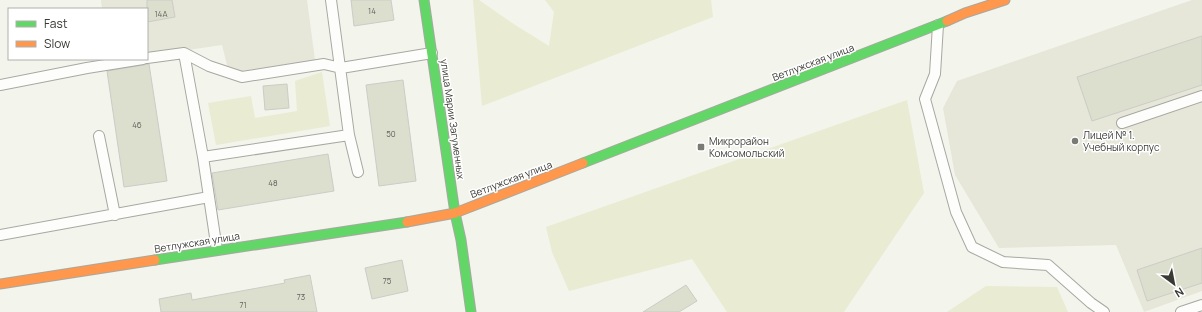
<svg xmlns="http://www.w3.org/2000/svg" width="1202" height="312" font-family="Manrope,sans-serif">
  <style>
    .built { fill: #e6e7d9 }
    .green { fill: #e9ebd2 }
    .building { fill: #dcdece; stroke: #ccccc7 }
    .lines { fill: none; stroke-linecap: round; stroke-linejoin: round }
    .lane-casing { stroke: #a7a8a2; stroke-width: 12 }
    .fast-casing { stroke: #a7a8a2; stroke-width: 11 }
    .slow-casing { stroke: #a7a8a2; stroke-width: 11 }
    .lane { stroke: #fdfdfc; stroke-width: 10 }
    .fast { stroke: #63d668; stroke-width: 9 }
    .slow { stroke: #ff974d; stroke-width: 9 }
    .poi-dot { fill: #7b7b75; stroke: #fff; stroke-width: 1.5 }
    .labels { text-anchor: middle; dominant-baseline: central; stroke-width: 3; stroke-linejoin: round; paint-order: stroke }
    .number-label { font-size: 8px; fill: #62635b }
    .street-label { font-size: 10px; fill: #3a3a35; stroke: #fff }
    .poi-label { font-size: 10px; fill: #3a3a35; stroke: #fff; text-anchor: start }
  </style>
  <rect width="100%" height="100%" fill="#f3f4ec"/>
  <path class="built" d="M101,0H307L315,60L229,73L222,45L147,56V9H102Z
    M1192,0H1202V291L1144,312L1116,245L999,248L955,175L943,108L957,81Z"/>
  <path class="green" d="M473,0H479L512,23L549,46L554,12L545,0H711L713,17L482,106Z
    M322,72L330,126L216,145L208,103L251,96L255,118L297,111L295,81Z
    M907,100L924,193L844,312H727L692,259L569,291L552,252L546,227Z
    M986,286L1057,287L1068,312H947Z"/>
  <path class="building" d="M147,0H172L175,17L147,22Z
    M351,0H391L394,20L354,26Z
    M1202,36V85L1092,121L1077,77Z
    M149,64L167,181L124,187L107,71Z
    M403,80L416,181L379,186L366,85Z
    M287,84L289,108L265,110L263,86Z
    M328,154L334,191L218,210L212,173Z
    M1202,248V283L1147,301L1137,270Z
    M402,260L408,291L372,299L365,268Z
    M310,275L317,312H161L159,299L191,293L192,300L285,283L284,280Z
    M686,285L697,301L679,312H643Z"/>
  <g class="lines">
    <defs>
      <path id="lane" d="M331,0L349,135L358,172
        M938,25L935,74L925,99L956,212L972,247L1003,262L1048,265L1091,303L1104,312
        M184,53L209,66L242,77L324,64L341,68L432,53
        M147,58L184,53L203,157L217,250
        M0,85L87,68L143,59
        M1122,123L1202,96
        M99,136L115,215
        M203,157L349,135
        M0,235L209,197
        M1181,312L1202,305"/>
      <path id="fast" d="M424,0L455,213L461,240L471,312
        M583,163L947,21
        M155,260L407,222"/>
      <path id="slow" d="M947,21L965,13L1005,0
        M407,222L455,213L583,163
        M0,284L155,260"/>
    </defs>
    <use href="#lane" class="lane-casing"/>
    <use href="#fast" class="fast-casing"/>
    <use href="#slow" class="slow-casing"/>
    <use href="#lane" class="lane"/>
    <use href="#fast" class="fast"/>
    <use href="#slow" class="slow"/>
  </g>
  <g class="poi-dot">
    <circle cx="1075" cy="141" r="4"/>
    <rect x="697" y="143" width="8" height="8" rx="2"/>
  </g>
  <g class="labels">
    <g class="number-label">
      <text x="372" y="10">14</text>
      <text x="161" y="13">14А</text>
      <text x="137" y="124">46</text>
      <text x="391" y="133">50</text>
      <text x="273" y="182">48</text>
      <text x="387" y="280">75</text>
      <text x="301" y="296">73</text>
      <text x="243" y="304">71</text>
    </g>
    <g class="street-label">
      <text transform="translate(813 62) rotate(-21)">Ветлужская улица</text>
      <text transform="translate(453 119) rotate(82)">улица Марии Загуменных</text>
      <text transform="translate(511 179) rotate(-21)">Ветлужская улица</text>
      <text transform="translate(197 242) rotate(-9)">Ветлужская улица</text>
    </g>
    <g class="poi-label">
      <text x="1083" y="135">Лицей № 1.<tspan x="1083" dy="12">Учебный корпус</tspan></text>
      <text x="709" y="141">Микрорайон<tspan x="709" dy="12">Комсомольский</tspan></text>
    </g>
  </g>
  <rect x="8" y="8" width="140" height="52" fill="#ffffff" stroke="#b0b0ae"/>
  <rect x="16" y="21" width="20" height="6" fill="#63d668" stroke="#b0b0ae"/>
  <text x="44" y="28" font-size="12" fill="#3a3a35">Fast</text>
  <rect x="16" y="41" width="20" height="6" fill="#ff974d" stroke="#b0b0ae"/>
  <text x="44" y="48" font-size="12" fill="#3a3a35">Slow</text>
  <g transform="translate(1174 284) rotate(148)" stroke="#ffffff" stroke-width="3" paint-order="stroke">
  <path d="M0-3L7 15L0 10L-7 15Z" fill="#3a3a35"/>
  <text y="-6" font-size="11" font-weight="bold" text-anchor="middle" fill="#3a3a35">N</text>
  </g>
</svg>
